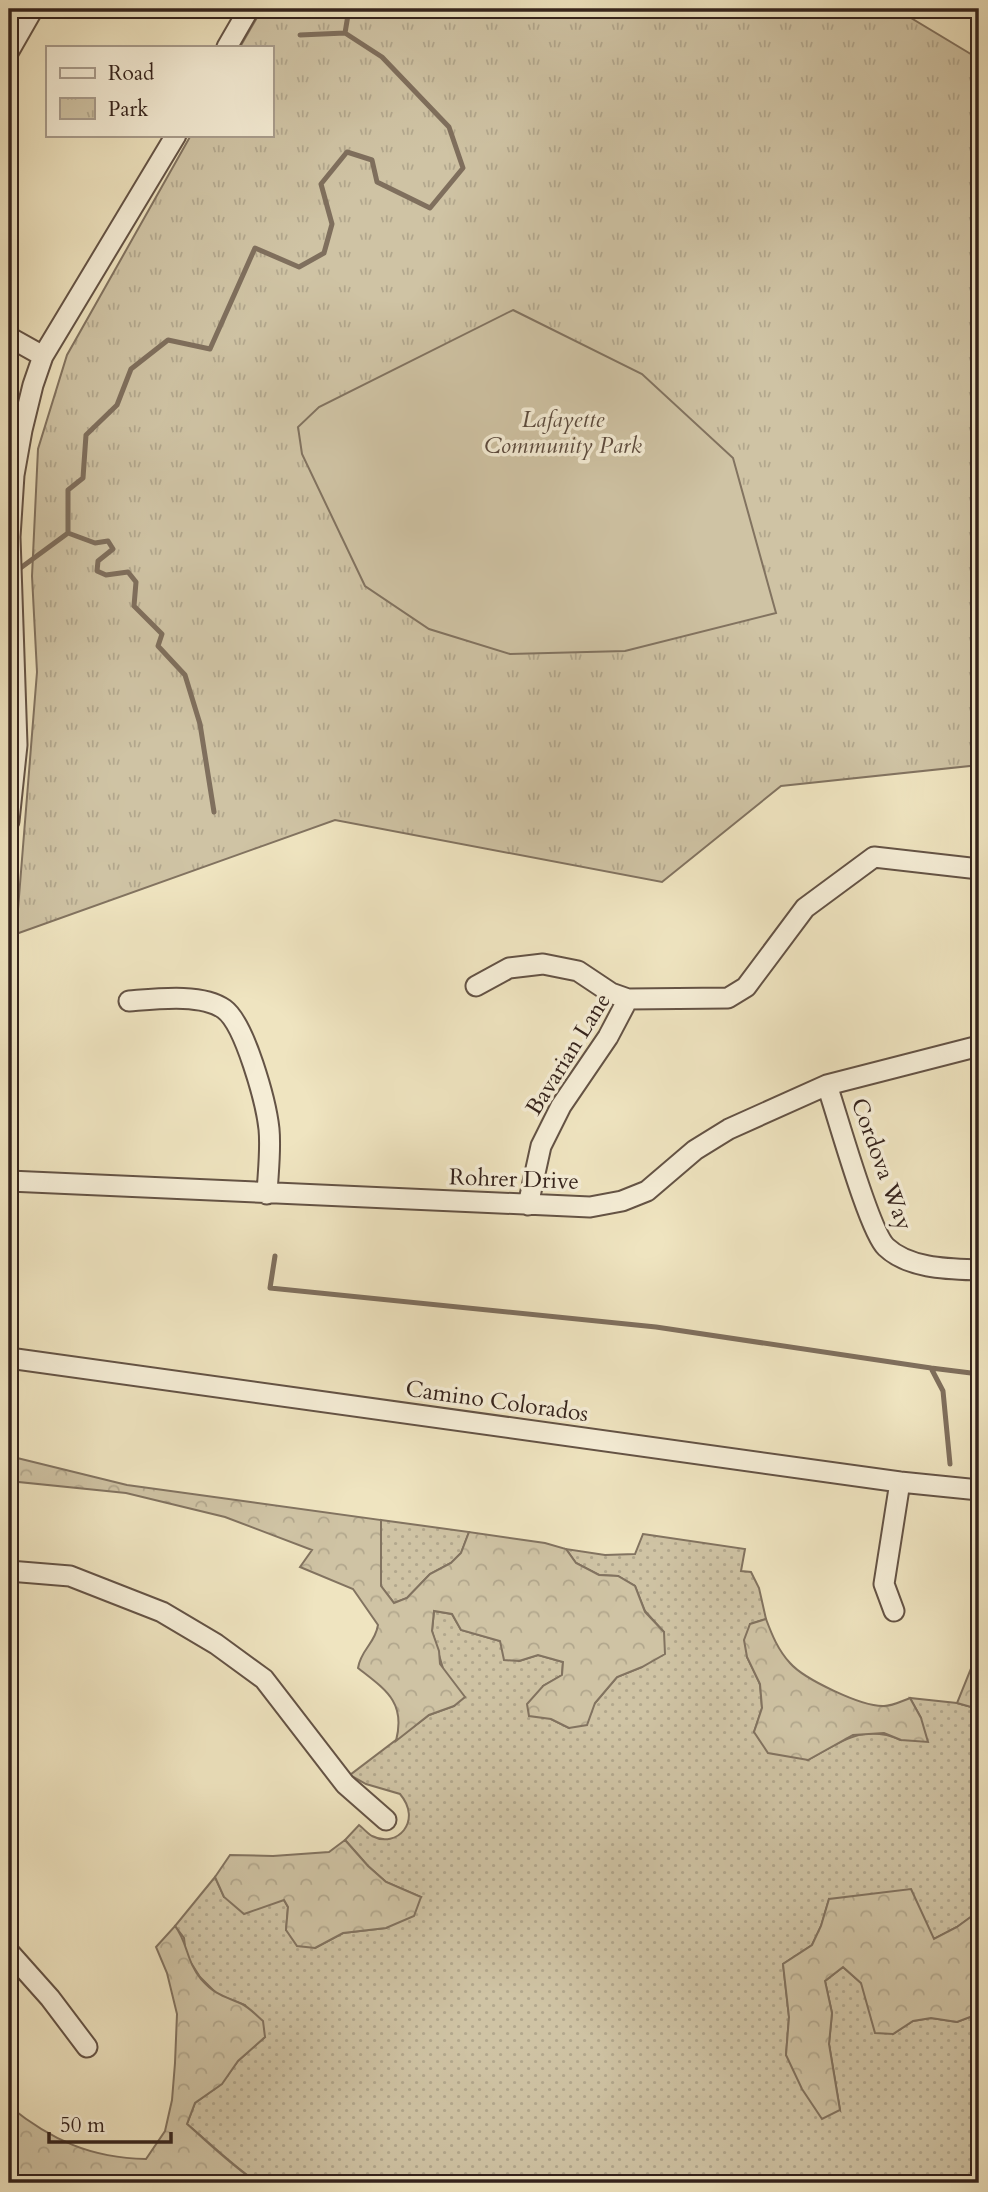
<svg xmlns="http://www.w3.org/2000/svg" width="988" height="2192" font-family="Cardo,serif">
  <style>
    .grass { fill: url(#grass-dots); stroke: #827360; stroke-width: 2 }
    .forest { fill: url(#forest-crowns); stroke: #827360; stroke-width: 2 }
    .park { fill: url(#park-tufts); stroke: #827360; stroke-width: 2 }
    .pitch { fill: #cfc3a4; stroke: #827360; stroke-width: 2 }
    .lines { fill: none; stroke-linecap: round; stroke-linejoin: round }
    .stream { stroke: #7f6f5d; stroke-width: 5 }
    .minor-casing { stroke: #645345; stroke-width: 23 }
    .minor { stroke: #f5edd6; stroke-width: 19 }
    .labels { text-anchor: middle; dominant-baseline: central; stroke-width: 7; stroke-linejoin: round; paint-order: stroke }
    .park-label { font-size: 23px; font-style: italic; fill: #5c4b3e; stroke: #f5edd6 }
    .street-label { font-size: 23px; fill: #35231c; stroke: #f5edd6 }
  </style>
  <defs>
    <pattern id="grass-dots" width="8" height="8" patternUnits="userSpaceOnUse" patternTransform="scale(1.75)"><rect width="8" height="8" fill="#cfc3a4"/><path d="M2 2h.1M6 6h.1" fill="none" stroke="#b2a78d" stroke-width="1.8" stroke-linecap="round"/></pattern>
    <pattern id="forest-crowns" width="20" height="18" patternUnits="userSpaceOnUse" patternTransform="scale(1.75)"><rect width="20" height="18" fill="#cfc3a4"/><path d="M2 6a3 3 0 1 1 6 0M12 15a3 3 0 1 1 6 0" fill="none" stroke="#b2a78d"/></pattern>
    <pattern id="park-tufts" width="24" height="20" patternUnits="userSpaceOnUse" patternTransform="scale(1.75)"><rect width="24" height="20" fill="#cfc3a4"/><path d="M3 7l-1-3M5 7V3M7 7l1-3M15 17l-1-3M17 17v-4M19 17l1-3" fill="none" stroke="#b2a78d"/></pattern>
  </defs>
  <rect width="100%" height="100%" fill="#efe4c0"/>
  <filter id="stains"><feTurbulence type="fractalNoise" baseFrequency=".00286" numOctaves="4"/><feColorMatrix values="0 0 0 0 .2 0 0 0 0 .09 0 0 0 0 .02 0 0 0 .5 -.17"/></filter>
  <radialGradient id="worn" r=".72"><stop offset=".6" stop-color="#630" stop-opacity="0"/><stop offset="1" stop-color="#630" stop-opacity=".3"/></radialGradient>
  <path class="grass" d="M381,1520L469,1532L461,1553L451,1563L430,1574L407,1598L394,1603L381,1586Z
    M643,1534L745,1549L741,1571L751,1572L759,1588L766,1619L750,1624L747,1657L760,1684L762,1708L754,1732L808,1760C841,1742 863,1723 901,1740L921,1718L910,1698L957,1703L975,1708L979,1718V1911L957,1927L934,1939L829,1899L821,1926L812,1945L783,1964L789,2017L786,2055L840,2110L829,2044L832,2013L825,1981L843,1967L861,1983L893,2034L913,2021L931,2018L957,2022L975,2015L979,2017V2183H258C232,2165 211,2144 187,2124L195,2103L221,2084L238,2061L265,2037L245,2005L218,1995L200,1977L186,1955L184,1938L175,1926L215,1877L224,1897L284,1900L288,1907L286,1930L315,1948L343,1933L386,1928L421,1897L386,1882L368,1866L345,1840L359,1825C363,1828 367,1833 372,1836C397,1849 423,1821 400,1794L366,1784L350,1775L429,1715L454,1706L432,1631L434,1611L452,1614L461,1630L500,1641L519,1661L538,1655L563,1662L562,1675L543,1686L551,1719L569,1728L595,1703L617,1677L642,1667L664,1632L645,1611L635,1586L618,1576L599,1575L576,1563L566,1549L605,1555L635,1554Z"/>
  <path class="forest" d="M9,1456L127,1485L381,1520V1586L394,1603L407,1598L430,1574L451,1563L461,1553L469,1532L545,1543L566,1549L576,1563L599,1575L618,1576L635,1586L645,1612L664,1632L665,1654L642,1667L617,1677L595,1703L587,1725L569,1728L551,1719L529,1716L527,1704L543,1686L562,1675L563,1662L538,1655L519,1661L504,1660L500,1641L461,1630L452,1614L434,1611L432,1631L439,1651L440,1664L465,1697L454,1706L429,1715L396,1741C406,1702 386,1690 358,1668C361,1649 375,1644 378,1625L353,1589L300,1567L312,1550L225,1517L126,1493L9,1481Z
    M979,1505V1585L975,1565Z
    M766,1619C772,1635 778,1650 790,1663C804,1679 862,1707 884,1706C892,1706 902,1701 910,1698L921,1718L928,1742L901,1740L884,1733L853,1735L808,1760L768,1753L754,1732L762,1708L760,1684L747,1657L744,1640L750,1624Z
    M974,1661H979V1718L975,1708L957,1703Z
    M345,1840L368,1866L386,1882L421,1897L414,1916L386,1928L343,1933L315,1948L297,1946L286,1930L288,1907L284,1900L244,1914L224,1897L215,1877L230,1855L273,1856L329,1852Z
    M911,1889L934,1939L957,1927L979,1911V2017L975,2015L957,2022L931,2018L913,2021L893,2034L875,2033L861,1983L843,1967L825,1981L832,2013L829,2044L840,2110L822,2119L802,2089L786,2055L789,2017L783,1964L812,1945L821,1926L829,1899Z
    M175,1926C188,1943 186,1961 201,1979C215,1995 224,1996 242,2004C250,2008 257,2016 263,2021L265,2037L238,2061L222,2084L195,2103L187,2124C210,2144 232,2166 258,2183H9V2106C51,2140 91,2158 146,2159L165,2131L172,2100L175,2063L177,2014L167,1973L156,1947Z"/>
  <path class="park" d="M262,9H896L979,59V765L781,786L662,882L335,820L16,934L37,672L32,576L38,449L67,355L191,135H271V47H240Z"/>
  <path class="pitch" d="M513,310L642,374L733,458L776,613L625,651L510,654L429,629L365,586L302,454L298,427L319,407Z"/>
  <g class="lines">
    <path class="stream" d="M300,35L345,33
      M68,533L95,543L108,541L113,549L98,561L97,571L106,575L128,572L136,582L134,606L162,634L158,646L185,675L200,724L214,812
      M15,572L68,533V490L83,478L86,435L117,405L131,369L168,340L210,349L255,248L299,267L324,253L332,224L321,184L347,152L372,160L377,182L430,208L463,168L449,127L382,57L345,33L349,9
      M275,1256L270,1288L656,1327L931,1368L943,1391L950,1464
      M931,1368L979,1374"/>
    <defs>
      <path id="minor" d="M227,47L249,9
        M9,51L33,9
        M9,337L43,356
        M9,821L17,745L10,537L14,475L22,430L33,385L43,356L176,135
        M476,986L509,968L543,964L578,971L611,993L628,999
        M129,1001C155,999 202,993 224,1009C245,1024 266,1102 269,1129C271,1150 268,1173 267,1194
        M827,1085C837,1114 869,1231 886,1247C909,1269 950,1269 979,1270
        M9,1181L590,1207L622,1201L647,1191L695,1150L729,1129L827,1085L979,1046
        M528,1205L541,1146L561,1106L608,1037L628,999L728,998L746,987L805,908L874,857L979,869
        M9,1358L900,1482L979,1490
        M9,1571L70,1576L162,1612L216,1644L264,1679L345,1784L386,1820
        M894,1611L884,1584L900,1482
        M9,1952L50,1998L87,2047"/>
    </defs>
    <use href="#minor" class="minor-casing"/>
    <use href="#minor" class="minor"/>
  </g>
  <g class="labels">
    <g class="park-label">
      <text x="563" y="419">Lafayette<tspan x="563" dy="26">Community Park</tspan></text>
    </g>
    <g class="street-label">
      <text transform="translate(568 1054) rotate(-58)">Bavarian Lane</text>
      <text transform="translate(882 1164) rotate(70)">Cordova Way</text>
      <text transform="translate(514 1179) rotate(2)">Rohrer Drive</text>
      <text transform="translate(497 1401) rotate(8)">Camino Colorados</text>
    </g>
  </g>
  <rect width="988" height="2192" fill="none" stroke="#efe4c0" stroke-width="35"/>
  <rect x="10" y="10" width="967" height="2171" fill="none" stroke="#35231c" stroke-width="3.5"/>
  <rect x="18" y="18" width="953" height="2157" fill="none" stroke="#35231c" stroke-width="2"/>
  <rect x="46" y="46" width="228" height="91" fill="#f5edd6" stroke="#a89c8c" stroke-width="2"/>
  <rect x="60" y="68" width="35" height="10" fill="#f5edd6" stroke="#a89c8c" stroke-width="2"/>
  <text x="108" y="80" font-size="21" fill="#35231c">Road</text>
  <rect x="60" y="98" width="35" height="21" fill="url(#park-tufts)" stroke="#a89c8c" stroke-width="2"/>
  <text x="108" y="116" font-size="21" fill="#35231c">Park</text>
  <path d="M49 2132v10h122v-10" fill="none" stroke="#35231c" stroke-width="3.5"/>
  <text x="60" y="2132" font-size="21" fill="#35231c" stroke="#f5edd6" stroke-width="5" paint-order="stroke">50 m</text>
  <rect width="100%" height="100%" filter="url(#stains)"/>
  <rect width="100%" height="100%" fill="url(#worn)"/>
</svg>
